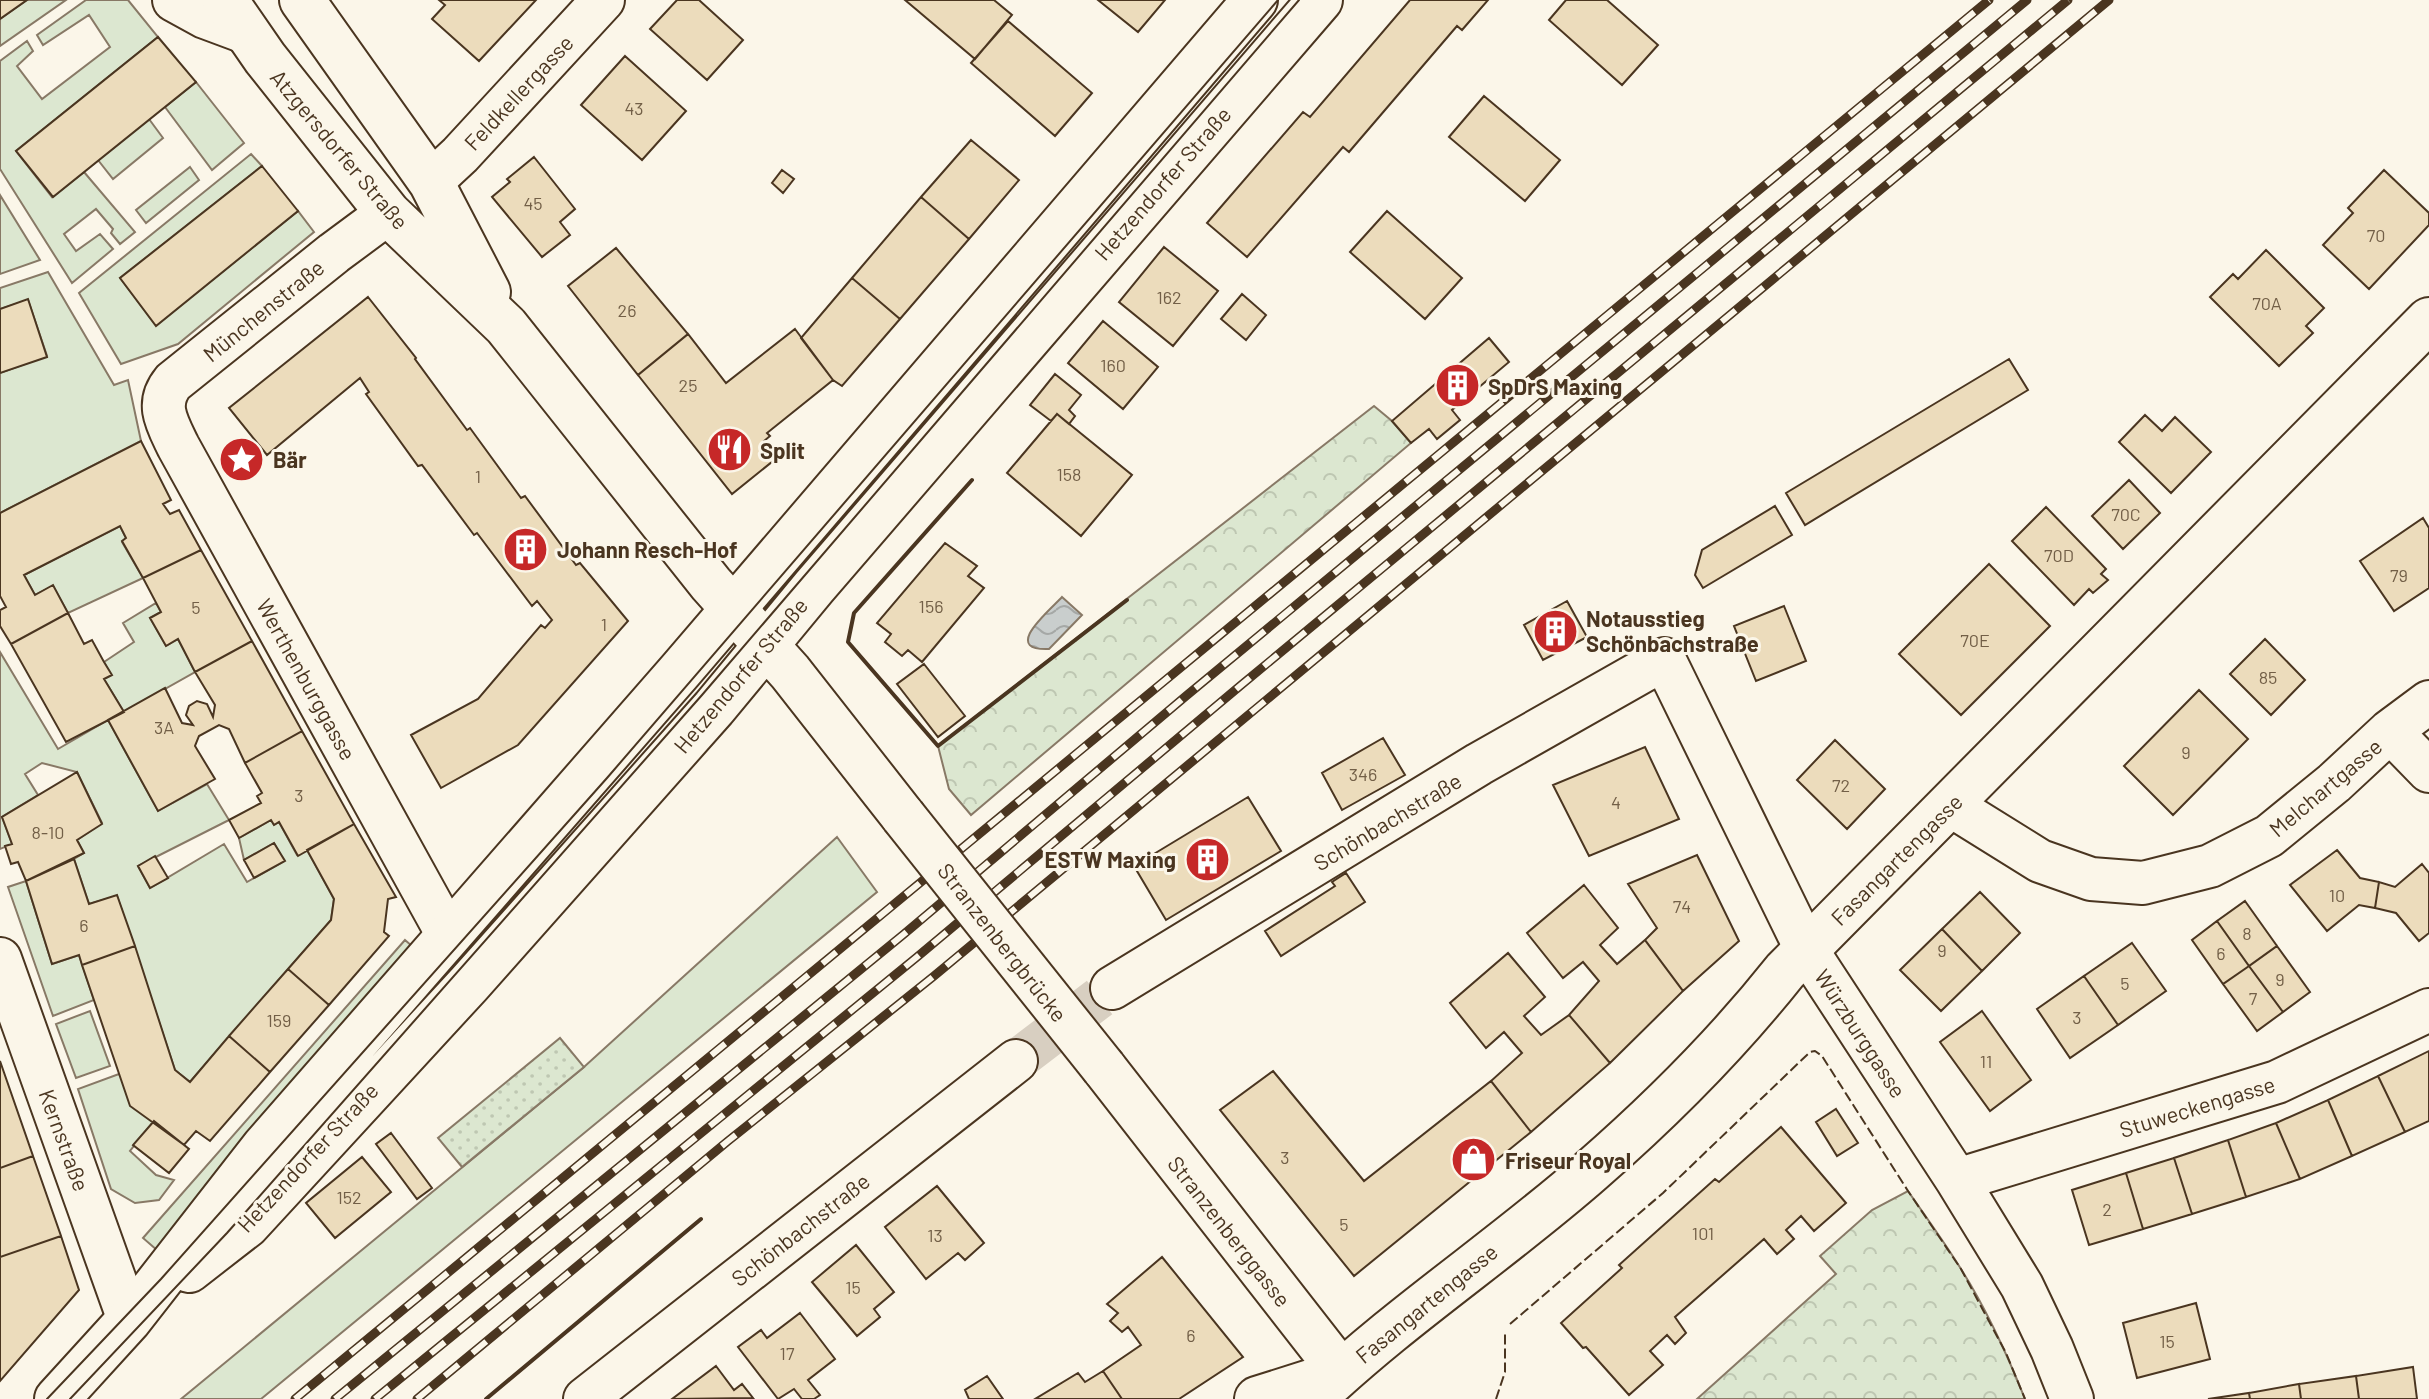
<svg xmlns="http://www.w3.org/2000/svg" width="2429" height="1399" font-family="Barlow,sans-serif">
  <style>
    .grass { fill: #dce7d0; stroke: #887966; stroke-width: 2 }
    .forest { fill: url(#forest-crowns); stroke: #887966; stroke-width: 2 }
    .garden { fill: url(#garden-dots); stroke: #887966; stroke-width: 2 }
    .water { fill: url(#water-waves); stroke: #887966; stroke-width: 2 }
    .building { fill: #ecdcbc; stroke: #4a3520; stroke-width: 2 }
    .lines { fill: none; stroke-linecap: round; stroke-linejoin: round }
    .minor-tunnel { stroke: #d8cfc1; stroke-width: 42; stroke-dasharray: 42 21; stroke-linecap: butt }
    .minor-casing { stroke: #4a3520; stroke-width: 46 }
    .major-casing { stroke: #4a3520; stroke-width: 48 }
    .minor { stroke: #fbf6e9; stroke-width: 42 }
    .major { stroke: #fbf6e9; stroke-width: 44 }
    .tram { stroke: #4a3520; stroke-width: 2 }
    .rail-casing { stroke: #4a3520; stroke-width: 9 }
    .rail { stroke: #fbf6e9; stroke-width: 6; stroke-dasharray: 18; stroke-linecap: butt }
    .major-bridge-casing { stroke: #4a3520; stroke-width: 48; stroke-linecap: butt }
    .major-bridge { stroke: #fbf6e9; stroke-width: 44 }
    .fence { stroke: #4a3520; stroke-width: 2; stroke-dasharray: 10 4; stroke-linecap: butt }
    .wall { stroke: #4a3520; stroke-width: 4 }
    .labels { text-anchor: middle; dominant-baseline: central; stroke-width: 6; stroke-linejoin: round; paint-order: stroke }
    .number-label { font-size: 18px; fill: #725f47 }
    .street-label { font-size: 22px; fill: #4a3520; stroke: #fbf6e9 }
    .poi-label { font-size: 22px; font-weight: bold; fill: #4a3520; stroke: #fbf6e9; text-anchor: start }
  </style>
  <defs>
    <pattern id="forest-crowns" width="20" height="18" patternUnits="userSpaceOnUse" patternTransform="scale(2)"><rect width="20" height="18" fill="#dce7d0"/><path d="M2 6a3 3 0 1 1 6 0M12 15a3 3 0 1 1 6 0" fill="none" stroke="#bec7b2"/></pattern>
    <pattern id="garden-dots" width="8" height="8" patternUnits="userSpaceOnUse" patternTransform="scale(2)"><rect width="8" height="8" fill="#dce7d0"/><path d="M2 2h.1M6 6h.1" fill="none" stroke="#bec7b2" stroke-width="1.8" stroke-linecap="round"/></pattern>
    <pattern id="water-waves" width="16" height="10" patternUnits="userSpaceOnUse" patternTransform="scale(2)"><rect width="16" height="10" fill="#c9cecd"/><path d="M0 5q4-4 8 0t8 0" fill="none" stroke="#a5a8a6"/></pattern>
  </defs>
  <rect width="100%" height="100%" fill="#fbf6e9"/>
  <path class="grass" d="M27,0H66L0,46V19Z
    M86,0H128L158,37L16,151L52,197L84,172L135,232L120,244L111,233L113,229L96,209L64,234L76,251L100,234L113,249L72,283L0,169V61L27,41L33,51L17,66L42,99L110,47L89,15L43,45L37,35Z
    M196,82L244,143L212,170L165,107Z
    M149,119L163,138L113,179L98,160Z
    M251,154L262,166L120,278L156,325L298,211L314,232L178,344L121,364L79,293Z
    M190,167L199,180L146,223L136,210Z
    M0,195L40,260L0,274Z
    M48,272L114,385L128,380L141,441L0,513V373L47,356L28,300L0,309V288Z
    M120,526L126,538L122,542L143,578L68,613L53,586L35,595L24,575Z
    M156,603L161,612L150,618L166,646L178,639L195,672L124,712L104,679L111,675L104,662L134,642L123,623Z
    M0,652L58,749L108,720L158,811L207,784L229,820L138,866L150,888L224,844L247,882L284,861L274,843L244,860L239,838L271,820L274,825L279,822L297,855L307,850L334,899L331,920L190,1082L175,1070L117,896L89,904L74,859L84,853L77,840L102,823L77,772L42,763L25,774L38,795L2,817L12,844L0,849Z
    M837,837L877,892L261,1399H181L584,1067Z
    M26,881L52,964L79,955L94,1000L53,1016L8,887Z
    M405,940L427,959L165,1257L143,1238Z
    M90,1011L110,1066L76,1078L56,1024Z
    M119,1074L154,1121L130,1151L156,1175L174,1180L159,1200L135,1203L111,1189L78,1089Z"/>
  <path class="forest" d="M1374,406L1392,421L1411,443L971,815L949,789L938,746Z
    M1908,1191C1926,1217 1945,1243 1961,1269C1987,1310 2007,1354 2025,1399H1697L1836,1274L1820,1256L1872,1210Z"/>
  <path class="garden" d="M560,1038L584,1067L462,1167L438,1138Z"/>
  <path class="water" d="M1062,597L1082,615L1049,649C1000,651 1050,610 1062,597Z"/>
  <path class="building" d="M0,0H27L0,19Z
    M439,0H536L479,61L432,19L445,5Z
    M677,0H699L743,40L707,80L650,29Z
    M905,0H994L1012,15L975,59Z
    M1098,0H1165L1138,32Z
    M1410,0H1488L1462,30L1457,26L1349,152L1343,147L1247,257L1207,223L1303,112L1310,117Z
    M1566,0H1607L1658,45L1622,85L1549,20Z
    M1008,21L1092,93L1055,136L971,63Z
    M158,37L196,82L53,197L16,151Z
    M625,56L686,111L642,160L581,105Z
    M1484,96L1560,160L1525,201L1449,137Z
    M971,140L1019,180L969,239L921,197Z
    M534,157L575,209L560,222L570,235L542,257L492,197L510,182L507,179Z
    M262,166L298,211L156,326L120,278Z
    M782,170L794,179L783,193L772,183Z
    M2384,170L2429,213V225L2369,289L2323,245L2353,213L2348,208Z
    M921,197L969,239L900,319L852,278Z
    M1387,211L1462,278L1425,319L1350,252Z
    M1164,247L1218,291L1173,346L1119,302Z
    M616,248L688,334L638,375L568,286Z
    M2266,250L2324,308L2306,326L2313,333L2279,366L2210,297L2233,274L2238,279Z
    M852,278L900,319L842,386L833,380L801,338Z
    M1242,294L1266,315L1246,340L1221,319Z
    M368,297L416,358L415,359L467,430L470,428L521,498L525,496L576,565L580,563L628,621L518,745L441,788L411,735L478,699L541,625L545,628L552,620L537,601L532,606L477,533L474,535L422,465L418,466L366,394L369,392L360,378L267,455L229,408Z
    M28,299L47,357L0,373V309Z
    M1103,321L1158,367L1123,409L1068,363Z
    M795,329L833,380L767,433L770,436L764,441L778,457L732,494L638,375L688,334L726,383Z
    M1489,338L1509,362L1452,410L1460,420L1437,439L1429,429L1411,443L1392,421Z
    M2009,359L2028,390L1805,525L1786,493Z
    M1055,374L1081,395L1069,410L1075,416L1069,424L1057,414L1051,421L1030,405Z
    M1057,414L1132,475L1081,536L1007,473Z
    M2145,415L2162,431L2175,417L2211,452L2171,493L2119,442Z
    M141,441L171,500L163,504L170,514L179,510L201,550L143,578L122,541L126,538L120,526L24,575L35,595L53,585L68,613L11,644L0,626V610L6,607L0,596V513Z
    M2129,480L2160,513L2123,549L2092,516Z
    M1775,506L1792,535L1703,588L1695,575L1702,550Z
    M2046,507L2106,569L2101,574L2108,580L2093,593L2089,589L2074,605L2012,541Z
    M2423,518L2429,528V588L2394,611L2360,561Z
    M945,543L977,566L968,576L984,588L922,662L908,650L902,656L885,642L891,634L877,623Z
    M201,550L252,641L195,672L178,639L166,646L150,618L161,612L143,578Z
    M1989,564L2050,626L1961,715L1899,654Z
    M1567,601L1587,637L1543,660L1524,625Z
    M1784,606L1806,661L1756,681L1734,626Z
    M68,613L84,644L92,640L104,662L112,675L104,679L124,712L66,742L11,644Z
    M2265,639L2305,680L2271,715L2230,674Z
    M252,641L302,731L245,763L229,729L219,725L199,736L195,746L215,779L158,811L108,720L165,688L182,723L193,725L186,715L189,706L197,701L207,704L213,717L215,705L195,672Z
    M924,664L965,716L938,737L897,684Z
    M2199,690L2248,739L2173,815L2124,766Z
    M302,731L354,824L298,856L279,822L274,825L271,820L239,838L229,820L261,803L257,796L262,793L245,763Z
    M1383,738L1405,775L1342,810L1322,773Z
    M1835,740L1885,789L1847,829L1797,780Z
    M1645,747L1679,819L1589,856L1553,785Z
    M77,772L102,824L77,840L84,853L26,881L18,862L11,864L5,846L12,844L2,817Z
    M1248,797L1281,851L1166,920L1134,866Z
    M354,824L396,897L388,899L384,932L389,936L329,1005L288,969L331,920L334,899L307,850Z
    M274,843L285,861L254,878L244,860Z
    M2337,850L2360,878L2379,882L2375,908L2359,905L2327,931L2290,885Z
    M1697,855L1739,941L1683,991L1645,940L1657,928L1628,884Z
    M155,856L168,878L150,888L138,866Z
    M74,859L89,904L117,895L135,946L82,965L79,955L52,964L26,881Z
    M2422,864L2429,873V933L2419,941L2396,913L2375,908L2379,882L2395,887Z
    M1346,873L1365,902L1281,956L1265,931L1335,886L1332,882Z
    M1584,885L1618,928L1600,945L1617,964L1645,940L1683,991L1610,1063L1569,1015L1599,981L1583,962L1563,978L1527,933Z
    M1980,892L2020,933L1982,971L1942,929Z
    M2245,901L2277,946L2249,966L2217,921Z
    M2217,921L2249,966L2223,984L2192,940Z
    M1942,929L1982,971L1941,1011L1900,970Z
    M2132,943L2166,991L2118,1025L2084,976Z
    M135,946L175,1070L190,1082L229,1036L270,1072L210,1141L196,1131L184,1145L130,1106L82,965Z
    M2277,946L2310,992L2283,1012L2249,966Z
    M1508,953L1545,997L1524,1016L1541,1035L1569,1015L1610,1063L1531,1132L1491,1081L1522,1053L1504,1032L1486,1048L1450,1003Z
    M2249,966L2283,1012L2257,1031L2223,984Z
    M288,969L329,1005L270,1072L229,1036Z
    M2084,976L2118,1025L2070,1058L2037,1009Z
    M1982,1011L2031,1080L1990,1111L1940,1042Z
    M2429,1051V1121L2405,1132L2378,1076Z
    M0,1061L33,1156L0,1168Z
    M1273,1071L1364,1181L1491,1081L1531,1132L1354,1276L1220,1110Z
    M2378,1076L2405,1132L2352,1156L2328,1100Z
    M2328,1100L2352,1156L2300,1179L2276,1123Z
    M1836,1109L1858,1143L1837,1156L1816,1122Z
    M154,1121L189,1149L169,1173L133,1145Z
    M2276,1123L2300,1179L2246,1197L2228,1140Z
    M1781,1127L1846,1203L1814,1231L1801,1216L1786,1230L1794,1239L1777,1254L1764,1239L1675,1317L1686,1333L1675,1344L1667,1335L1650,1351L1663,1365L1629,1395L1586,1347L1583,1348L1561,1323L1622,1268L1619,1265L1715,1179L1719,1182Z
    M391,1133L432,1188L417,1199L376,1144Z
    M2228,1140L2246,1197L2192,1214L2174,1158Z
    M33,1156L61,1236L0,1257V1168Z
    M362,1157L391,1192L335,1238L306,1203Z
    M2174,1158L2192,1214L2143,1229L2126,1173Z
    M2126,1173L2143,1229L2089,1245L2072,1190Z
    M937,1186L984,1243L965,1260L958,1253L926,1279L885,1227Z
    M61,1236L79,1290L0,1381V1257Z
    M856,1245L894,1292L874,1309L880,1317L857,1336L812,1282Z
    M1162,1257L1243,1357L1179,1399H1122L1103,1371L1141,1345L1128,1327L1122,1332L1110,1321L1118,1313L1107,1304Z
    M2196,1303L2210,1359L2137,1378L2123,1323Z
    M800,1313L835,1359L808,1380L820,1395L814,1399H802L794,1389L778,1399L738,1347L761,1330L767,1338Z
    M716,1366L734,1390L742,1384L753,1398L672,1399Z
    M2413,1367L2417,1399H2359L2356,1376Z
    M1103,1371L1122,1399H1035L1078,1373L1085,1382Z
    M987,1376L1003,1399H969L965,1390Z
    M2356,1376L2359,1399H2301L2299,1384Z
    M2299,1384L2301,1399H2250L2249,1393Z
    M2249,1393L2250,1399H2208Z"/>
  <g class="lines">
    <path class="minor-tunnel" d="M1016,1061L1112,988"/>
    <defs>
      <path id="minor" d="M174,0L205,17L248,33
        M431,182L460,155L603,0
        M388,213L334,253L173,382C155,404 167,423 178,446L448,935
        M2390,731L2429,771
        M1950,805L2040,861L2091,879L2143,883L2210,866L2269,836L2334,783L2390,731L2429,702
        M0,959L129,1320
        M1112,988L1479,764L1664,659L1806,949L1957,1180L2022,1286L2052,1349L2072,1399
        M1957,1180L2277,1082L2429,1010
        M585,1399L1016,1061"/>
      <path id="major" d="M225,0L265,58L388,213L506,326L711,584L790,672L903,816
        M302,0L431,182L488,292
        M1104,1068L1341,1372
        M189,1270L247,1225L469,984L714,708L814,587L1320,0
        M57,1399L129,1320L264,1147L680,671L1255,0
        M1257,1399L1339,1373
        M1313,1399C1400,1316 1501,1250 1591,1171C1661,1110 1727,1044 1785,971L2429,320"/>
    </defs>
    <use href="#minor" class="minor-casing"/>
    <use href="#major" class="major-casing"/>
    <use href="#minor" class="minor"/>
    <use href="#major" class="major"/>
    <path class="tram" d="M47,1399L161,1279L607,778L1278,0
      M70,1399L227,1233L702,695L1299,0"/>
    <defs>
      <path id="rail" d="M295,1399L1989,0
        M335,1399L904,934L1186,696L2027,0
        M375,1399L917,957L1240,686L2068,0
        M417,1399L728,1141L934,976L2109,0"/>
    </defs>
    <use href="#rail" class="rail-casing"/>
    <use href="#rail" class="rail"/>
    <defs>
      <path id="major-bridge" d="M903,816L1104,1068"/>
    </defs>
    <use href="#major-bridge" class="major-bridge-casing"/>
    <use href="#major-bridge" class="major-bridge"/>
    <path class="fence" d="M1510,1324L1663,1193L1810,1052L1815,1051L1822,1056L1908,1191L1961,1269L2006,1353L2025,1399
      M1496,1399L1505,1372V1331"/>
    <path class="wall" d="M972,480L854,613L848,642L938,746L1127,600
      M486,1399L701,1219"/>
  </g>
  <defs>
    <symbol id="building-disc" viewBox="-11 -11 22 22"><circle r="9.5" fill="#c62828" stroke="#fbf6e9"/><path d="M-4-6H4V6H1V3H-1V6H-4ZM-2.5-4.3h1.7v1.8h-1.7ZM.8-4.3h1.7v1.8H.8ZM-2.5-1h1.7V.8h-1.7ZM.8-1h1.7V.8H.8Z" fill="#fff"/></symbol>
    <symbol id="restaurant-disc" viewBox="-11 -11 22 22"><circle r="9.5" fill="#c62828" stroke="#fbf6e9"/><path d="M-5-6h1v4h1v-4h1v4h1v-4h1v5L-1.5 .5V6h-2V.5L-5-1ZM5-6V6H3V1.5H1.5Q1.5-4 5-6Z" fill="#fff"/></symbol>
    <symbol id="sight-disc" viewBox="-11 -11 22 22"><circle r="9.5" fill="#c62828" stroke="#fbf6e9"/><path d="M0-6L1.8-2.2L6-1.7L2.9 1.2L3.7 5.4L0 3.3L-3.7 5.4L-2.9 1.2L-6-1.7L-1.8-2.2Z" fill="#fff"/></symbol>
    <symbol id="shop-disc" viewBox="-11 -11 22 22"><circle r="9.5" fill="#c62828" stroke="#fbf6e9"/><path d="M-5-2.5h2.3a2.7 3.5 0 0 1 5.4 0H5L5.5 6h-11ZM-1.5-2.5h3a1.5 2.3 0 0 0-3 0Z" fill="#fff"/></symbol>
  </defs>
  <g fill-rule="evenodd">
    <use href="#building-disc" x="1432" y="360" width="51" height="51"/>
    <use href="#restaurant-disc" x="704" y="424" width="51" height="51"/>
    <use href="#sight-disc" x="216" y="434" width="51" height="51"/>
    <use href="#building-disc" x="500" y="524" width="51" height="51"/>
    <use href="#building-disc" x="1530" y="606" width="51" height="51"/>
    <use href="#building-disc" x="1182" y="834" width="51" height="51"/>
    <use href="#shop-disc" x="1448" y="1134" width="51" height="51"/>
  </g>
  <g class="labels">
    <g class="number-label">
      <text x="634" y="108">43</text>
      <text x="533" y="203">45</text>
      <text x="2376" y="235">70</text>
      <text x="1169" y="297">162</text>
      <text x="2267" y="303">70A</text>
      <text x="627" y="310">26</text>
      <text x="1113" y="365">160</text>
      <text x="688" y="385">25</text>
      <text x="1069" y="474">158</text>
      <text x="478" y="476">1</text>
      <text x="2126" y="514">70C</text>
      <text x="2059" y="555">70D</text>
      <text x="2399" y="575">79</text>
      <text x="931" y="606">156</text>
      <text x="196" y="607">5</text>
      <text x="604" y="624">1</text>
      <text x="1975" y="640">70E</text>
      <text x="2268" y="677">85</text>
      <text x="164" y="727">3A</text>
      <text x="2186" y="752">9</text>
      <text x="1363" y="774">346</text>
      <text x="1841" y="785">72</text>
      <text x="299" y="795">3</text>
      <text x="1616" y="802">4</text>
      <text x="48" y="832">8-10</text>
      <text x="2337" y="895">10</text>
      <text x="1682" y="906">74</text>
      <text x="84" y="925">6</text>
      <text x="2247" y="933">8</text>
      <text x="1942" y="950">9</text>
      <text x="2221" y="953">6</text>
      <text x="2280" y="979">9</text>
      <text x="2125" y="983">5</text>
      <text x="2253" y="998">7</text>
      <text x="2077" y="1017">3</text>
      <text x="279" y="1020">159</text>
      <text x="1986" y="1061">11</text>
      <text x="1285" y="1157">3</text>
      <text x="349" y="1197">152</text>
      <text x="2107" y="1209">2</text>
      <text x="1344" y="1224">5</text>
      <text x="1703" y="1233">101</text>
      <text x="935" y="1235">13</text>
      <text x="853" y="1287">15</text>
      <text x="1191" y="1335">6</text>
      <text x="2167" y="1341">15</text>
      <text x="787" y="1353">17</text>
    </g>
    <g class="street-label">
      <text transform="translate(518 92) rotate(-47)">Feldkellergasse</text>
      <text transform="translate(340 149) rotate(50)">Atzgersdorfer Straße</text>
      <text transform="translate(1162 183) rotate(-49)">Hetzendorfer Straße</text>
      <text transform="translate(263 310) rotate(-39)">Münchenstraße</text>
      <text transform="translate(740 675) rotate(-50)">Hetzendorfer Straße</text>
      <text transform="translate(307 679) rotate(61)">Werthenburggasse</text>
      <text transform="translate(2325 787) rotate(-40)">Melchartgasse</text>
      <text transform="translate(1387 821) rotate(-31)">Schönbachstraße</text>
      <text transform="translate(1896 859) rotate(-45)">Fasangartengasse</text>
      <text transform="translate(1003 942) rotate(52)">Stranzenbergbrücke</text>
      <text transform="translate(1861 1033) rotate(57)">Würzburggasse</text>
      <text transform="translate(2197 1106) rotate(-17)">Stuweckengasse</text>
      <text transform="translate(65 1140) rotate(70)">Kernstraße</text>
      <text transform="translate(307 1157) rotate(-47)">Hetzendorfer Straße</text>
      <text transform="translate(800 1229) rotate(-38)">Schönbachstraße</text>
      <text transform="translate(1230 1231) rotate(52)">Stranzenberggasse</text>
      <text transform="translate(1426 1303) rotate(-39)">Fasangartengasse</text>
    </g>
    <g class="poi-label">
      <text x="1488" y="386">SpDrS Maxing</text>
      <text x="760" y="450">Split</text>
      <text x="273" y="459">Bär</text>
      <text x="557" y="549">Johann Resch-Hof</text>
      <text x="1586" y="618">Notausstieg<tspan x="1586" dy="25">Schönbachstraße</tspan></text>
      <text x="1176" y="859" text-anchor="end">ESTW Maxing</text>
      <text x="1505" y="1160">Friseur Royal</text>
    </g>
  </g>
</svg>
